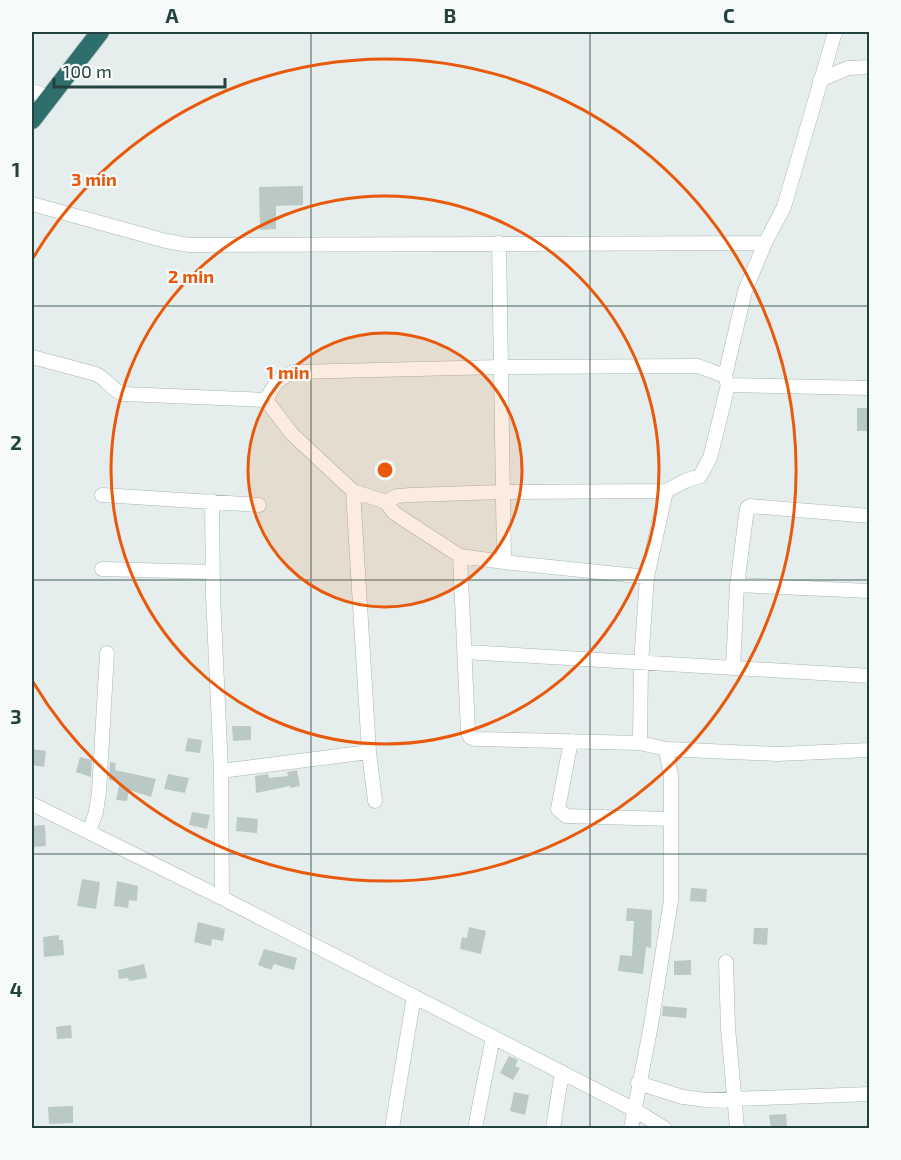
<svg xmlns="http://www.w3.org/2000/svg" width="901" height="1160" font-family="'Exo 2',sans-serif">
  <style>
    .building { fill: #bac9c5 }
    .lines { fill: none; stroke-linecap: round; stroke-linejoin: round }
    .minor-casing { stroke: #a7b7b4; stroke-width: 15 }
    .highway-casing { stroke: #c1cac9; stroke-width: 20 }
    .minor { stroke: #fff; stroke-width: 14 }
    .highway { stroke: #2e6e6d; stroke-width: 18 }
    .grid { fill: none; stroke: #23413e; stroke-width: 1.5; stroke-opacity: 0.55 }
    .ring { fill: none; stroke: #e8590c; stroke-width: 3 }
    .centre { fill: #e8590c; stroke: #f6faf9; stroke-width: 3 }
    .ring-label { font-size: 18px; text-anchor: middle; font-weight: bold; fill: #e8590c; stroke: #f6faf9; stroke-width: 4.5; stroke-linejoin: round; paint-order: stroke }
    .neatline { fill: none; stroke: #23413e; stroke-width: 2 }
    .grid-label { font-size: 20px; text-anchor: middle; font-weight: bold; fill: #23413e }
  </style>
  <rect width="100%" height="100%" fill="#e5eeec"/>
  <path class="building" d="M303,186V205L276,206V229L260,230L259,187Z
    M857,408H870V431H857Z
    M232,726H251V740L233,741Z
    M188,738L202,740L200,753L185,751Z
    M32,749L46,751L44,767L32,765Z
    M80,757L92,760L91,777L76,772Z
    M110,762L116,763L115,770L156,779L151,797L129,790L127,801L116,800L120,781L109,780Z
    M297,770L300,786L290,788V786L256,793L255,776L268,774L269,778L288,776L287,772Z
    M168,774L189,778L185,793L164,789Z
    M192,812L210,815L207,829L189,825Z
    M237,817L258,819L257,833L236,831Z
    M45,825L46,846L32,847V826Z
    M82,879L100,882L96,909L77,906Z
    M117,881L138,886L137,901L129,900L128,908L114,906Z
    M691,888L707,889L706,902L690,901Z
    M627,908L652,910L651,948L646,947L643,974L618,971L620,955L632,956L634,921H626Z
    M198,922L225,929L223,941L212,939L211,946L194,942Z
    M469,927L486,931L481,954L460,949L462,937L467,938Z
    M754,928H768L767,945L753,944Z
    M59,935V940H63L64,955L44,957L43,937Z
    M264,949L297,958L294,970L274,964L271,970L258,965Z
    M691,960V975H674V961Z
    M144,964L147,978L129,981L128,978L119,979L118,970Z
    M663,1006L687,1008L686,1018L662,1016Z
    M71,1025L72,1038L57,1039L56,1027Z
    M509,1056L518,1060L515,1066L520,1068L513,1080L500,1073Z
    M514,1092L529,1095L525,1115L510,1111Z
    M73,1106V1123L49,1124L48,1107Z
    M786,1114L787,1126L771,1128L769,1115Z"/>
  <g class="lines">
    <defs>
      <path id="minor" d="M820,80L848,68L870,67
        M32,91L50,97
        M32,204L166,241L189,245L765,243
        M499,243L504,562
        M32,357L96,374C107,379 111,390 123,394L266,400
        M725,376L745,291L765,243L784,207L835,32
        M728,385L870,388
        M353,491L369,752L375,801
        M102,495L259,505
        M212,501L213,595L221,771L222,898
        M386,502L397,496L411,495L502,492L666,491
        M460,556L468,732L470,737L475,739L640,743
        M102,569L212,572
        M737,585L870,591
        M466,652L870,676
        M733,668L737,585L747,508L750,506L870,516
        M571,741L558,809L566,816L670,819
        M666,749L777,754L870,750
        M221,771L369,752
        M32,804L222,898L633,1109L664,1128
        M89,832L96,812L99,792L107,653
        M726,962L728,1028L737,1128
        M638,1083L683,1097L706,1100L870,1094
        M392,1128L414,996
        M475,1128L493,1037
        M553,1128L562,1072
        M631,1128L651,1025L671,900V776L666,749L640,743L641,663L647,577L666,491L685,481L700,476L710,458L728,385L725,376L698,366L500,367L294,372C278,377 273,387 266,400L292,434L353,491L386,502L394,513L460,556L504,562L647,577"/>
      <path id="highway" d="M32,120L100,32"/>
    </defs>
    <use href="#minor" class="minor-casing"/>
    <use href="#highway" class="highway-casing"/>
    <use href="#minor" class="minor"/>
    <use href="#highway" class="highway"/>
  </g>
  <path class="grid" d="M311,32V1128M590,32V1128M32,306H870M32,580H870M32,854H870"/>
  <circle cx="385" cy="470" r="137" fill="#e8590c" fill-opacity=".12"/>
  <g class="ring">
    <circle cx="385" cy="470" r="137"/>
    <circle cx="385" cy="470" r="274"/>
    <path d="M33 258A411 411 0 1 1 33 682"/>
  </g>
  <circle cx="385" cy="470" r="9" class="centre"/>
  <g class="ring-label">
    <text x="94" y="186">3 min</text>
    <text x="191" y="283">2 min</text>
    <text x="288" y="379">1 min</text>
  </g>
  <rect width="901" height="1160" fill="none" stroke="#f6faf9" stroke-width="66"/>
  <path d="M54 78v9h171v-9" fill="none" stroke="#23413e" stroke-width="3"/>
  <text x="63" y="78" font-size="18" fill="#23413e" stroke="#f6faf9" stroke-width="4.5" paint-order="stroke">100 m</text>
  <rect x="33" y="33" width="835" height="1094" class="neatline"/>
  <g class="grid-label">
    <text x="172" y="23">A</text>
    <text x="450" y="23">B</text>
    <text x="729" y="23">C</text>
    <text x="16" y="177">1</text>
    <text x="16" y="450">2</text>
    <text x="16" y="724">3</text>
    <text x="16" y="997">4</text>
  </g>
</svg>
